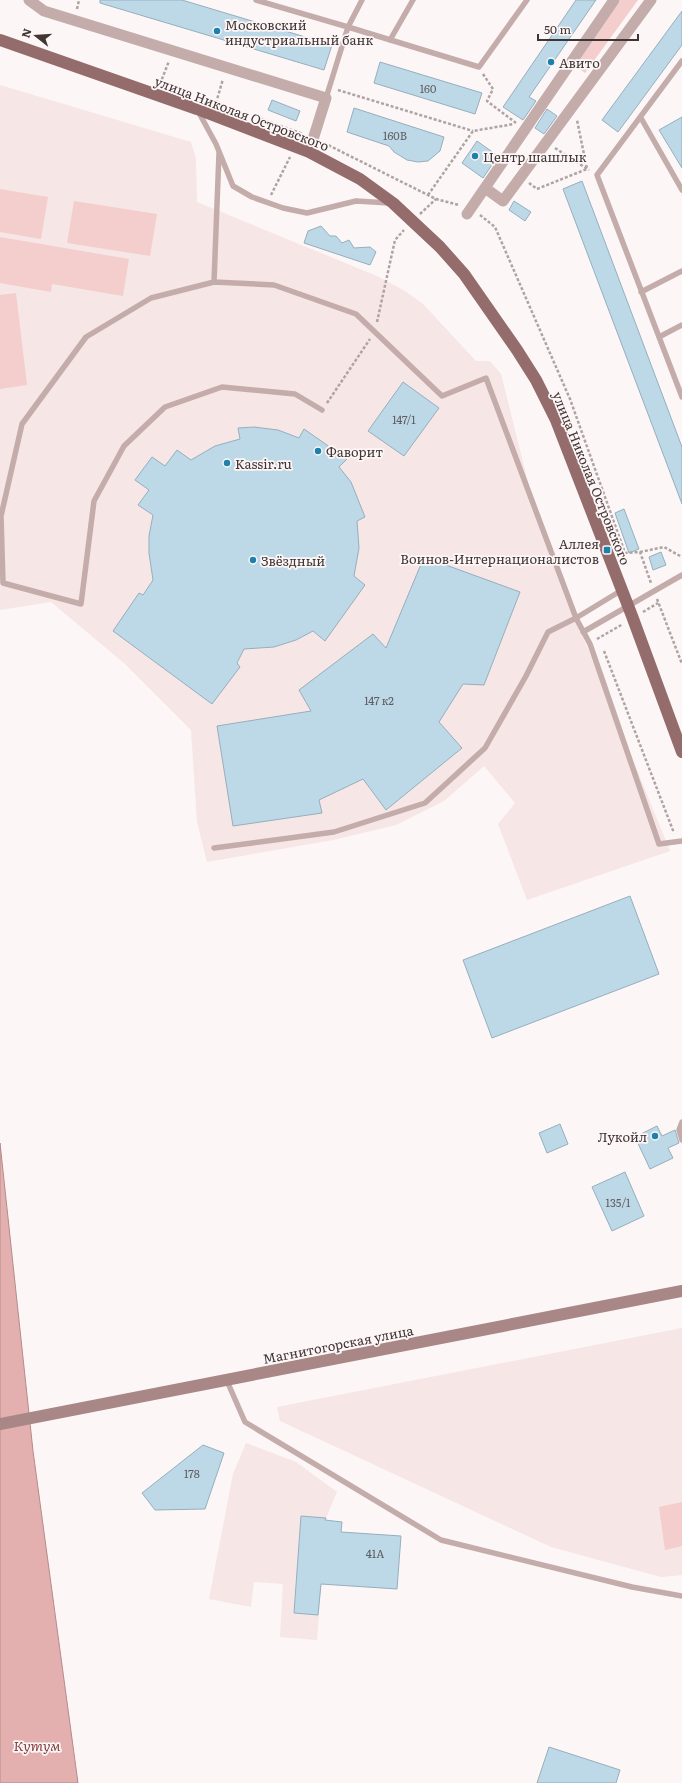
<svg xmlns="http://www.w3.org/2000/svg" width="682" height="1783" font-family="Literata,serif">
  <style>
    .built { fill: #f6e6e5 }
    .green { fill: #f3cecd }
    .water { fill: #e4b0af; stroke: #b38b8a }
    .building { fill: #bdd8e7; stroke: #95afbd }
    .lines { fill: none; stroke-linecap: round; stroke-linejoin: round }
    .path { stroke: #ada4a3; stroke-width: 2.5; stroke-dasharray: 3 2; stroke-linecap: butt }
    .lane { stroke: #c4acab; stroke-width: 5.5 }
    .street { stroke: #c4acab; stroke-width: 11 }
    .secondary { stroke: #a98786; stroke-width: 12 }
    .primary { stroke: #956c6c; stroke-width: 12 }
    .poi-dot { fill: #1c82ac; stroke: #fdf6f6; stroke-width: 1.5 }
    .labels { text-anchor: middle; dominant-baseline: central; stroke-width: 3.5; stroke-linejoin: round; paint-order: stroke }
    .number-label { font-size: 11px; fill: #605e61 }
    .poi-label { font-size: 13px; fill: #413534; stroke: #fdf6f6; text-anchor: start }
    .street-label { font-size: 13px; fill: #413534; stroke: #fdf6f6 }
    .water-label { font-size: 14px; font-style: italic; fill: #823f42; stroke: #fdf6f6 }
  </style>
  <rect width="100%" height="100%" fill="#fdf6f6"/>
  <path class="built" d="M0,85L191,142L196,159L197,202L377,276L405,291L423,304L476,361H490L501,374L528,482L579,627L670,851L527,900L498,824L515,803L484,766L444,801L396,825L333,840L207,862L197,822L191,730L125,664L51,602L0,610Z
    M682,1328V1575L661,1577L551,1547L280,1421L277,1407Z
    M246,1443L296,1462L337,1492L326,1518L317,1640L280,1637L283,1584L254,1582L251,1607L209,1599L233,1474Z"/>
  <path class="green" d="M620,0H638L585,73L573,64Z
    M0,189L48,197L41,239L0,232Z
    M74,201L157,214L150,256L67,243Z
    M0,237L129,259L123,296L52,284L51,292L0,283Z
    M16,293L27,385L0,389V295Z
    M682,1502V1546L665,1550L659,1507Z"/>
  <path class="water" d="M0,1143L33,1451L78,1783H0Z"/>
  <path class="building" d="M100,0H182L332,45L324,70L100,3Z
    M576,0H596L529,97L536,101L523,120L503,107Z
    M682,11V45L618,132L602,120Z
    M380,62L482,93L475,114L374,83Z
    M272,100L300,111L296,121L268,110Z
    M354,108L444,137L440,151L428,161L418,162L407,160L394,152L389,146L347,132Z
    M547,109L557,116L544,134L535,128Z
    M682,117V168L659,130Z
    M477,141L498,156L483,178L462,163Z
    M582,181L682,447V504L563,189Z
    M514,201L531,212L525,221L509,210Z
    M321,226L330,236H336L342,243L349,240L354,248L370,247L376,252L370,265L304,243L308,231Z
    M403,382L439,408L404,456L368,431Z
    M254,427L278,430L299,438L304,429L347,459L339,467L351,482L365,517L357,521L359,548L354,576L365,585L325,641L313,631L296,640L274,647L244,649L237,663L240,667L212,704L113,631L139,593L143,595L153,580L149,553V536L153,515L138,505L149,490L135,480L152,457L165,466L177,450L191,460L215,446L240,439L238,428Z
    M624,509L639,549L629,553L615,513Z
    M661,552L666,565L653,570L649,557Z
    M424,557L520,592L484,685L463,684L439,722L462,748L386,810L363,779L319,800L322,813L233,826L217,726L311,711L299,690L373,634L386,648Z
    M630,896L659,974L492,1038L463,960Z
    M560,1124L568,1144L547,1153L539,1133Z
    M657,1126L662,1136L675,1130L679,1143L668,1148L673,1158L650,1169L635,1137Z
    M625,1172L644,1216L612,1231L592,1187Z
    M203,1445L224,1453L205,1509L155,1510L142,1493Z
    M301,1516L326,1518L325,1520L342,1522L341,1532L401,1536L397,1589L321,1584L318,1615L294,1613Z
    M549,1747L620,1770L616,1783H537Z"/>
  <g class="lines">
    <path class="path" d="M77,9L79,0
      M483,74L493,89L487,101L516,123
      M160,84L169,61
      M338,90L473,131
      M216,103L223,79
      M261,119L303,134
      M324,143L436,199L459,205
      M555,148L589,170
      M529,183L537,189L587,169L577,120
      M271,195L290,157
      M428,195L473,131L514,124
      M420,214L436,199
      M480,215L495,227L570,399L625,553L640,552L651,583
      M377,322L395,240L404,230
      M327,403L370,339
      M640,552L664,547L682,557
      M657,599L682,664
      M643,612L658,603
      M597,639L623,624
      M604,651L674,833"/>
    <path class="lane" d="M256,0L348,27L362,0
      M390,40L413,0
      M682,61L597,175L682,397
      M326,98L348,27L479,67L527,0
      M198,111L216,144L233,186L252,197L283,208L307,213L356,201L389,203
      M641,118L682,190
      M214,282L219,153
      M641,292L682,271
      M659,337L682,325
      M322,410L295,394L222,387L165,407L124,446L94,501L81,604L3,583L1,516L22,424L86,337L151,298L214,282L274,285L356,314L442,396L486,378L576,618L590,644L659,844L682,841
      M583,632L682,575
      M214,848L334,832L425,803L485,748L526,676L548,632L576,618L622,590
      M682,1122L679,1130L682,1140
      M227,1381L245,1422L441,1540L632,1587L682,1596"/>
    <path class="street" d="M29,0L44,11L326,98L309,152
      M485,188L503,201L651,0
      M467,214L614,0"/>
    <path class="secondary" d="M0,1424L682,1291"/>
    <path class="primary" d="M0,40L197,109L309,152L360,179L393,203L440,247L464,274L517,350L536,380L556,420L632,616L682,752"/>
  </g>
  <g class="poi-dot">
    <circle cx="217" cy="31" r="4"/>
    <circle cx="551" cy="62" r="4"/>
    <circle cx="475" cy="156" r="4"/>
    <circle cx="318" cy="451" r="4"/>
    <circle cx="227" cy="463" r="4"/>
    <rect x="603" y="546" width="8" height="8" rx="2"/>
    <circle cx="253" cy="560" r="4"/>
    <circle cx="655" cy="1136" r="4"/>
  </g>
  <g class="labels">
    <g class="number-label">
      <text x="428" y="88">160</text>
      <text x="395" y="135">160В</text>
      <text x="404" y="419">147/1</text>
      <text x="379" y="700">147 к2</text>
      <text x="618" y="1202">135/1</text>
      <text x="192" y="1473">178</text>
      <text x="375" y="1553">41А</text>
    </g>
    <g class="poi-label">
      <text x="225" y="24">Московский<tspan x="225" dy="15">индустриальный банк</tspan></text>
      <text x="559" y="62">Авито</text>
      <text x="483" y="156">Центр шашлык</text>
      <text x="326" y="451">Фаворит</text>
      <text x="235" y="463">Kassir.ru</text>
      <text x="599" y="543" text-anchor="end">Аллея<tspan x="599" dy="15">Воинов-Интернационалистов</tspan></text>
      <text x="261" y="560">Звёздный</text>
      <text x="647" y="1136" text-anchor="end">Лукойл</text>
    </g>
    <g class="street-label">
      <text transform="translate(242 113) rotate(21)">улица Николая Островского</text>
      <text transform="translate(592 478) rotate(68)">улица Николая Островского</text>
      <text transform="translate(338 1344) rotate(-11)">Магнитогорская улица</text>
    </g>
    <g class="water-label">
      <text x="37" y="1745">Кутум</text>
    </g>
  </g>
  <g transform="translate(36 36) rotate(287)" stroke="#fdf6f6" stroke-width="3" paint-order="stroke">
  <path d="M0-3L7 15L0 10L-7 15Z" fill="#413534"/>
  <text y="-6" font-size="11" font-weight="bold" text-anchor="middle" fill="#413534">N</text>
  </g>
  <path d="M538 34v6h100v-6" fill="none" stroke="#413534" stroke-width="2"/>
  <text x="544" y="34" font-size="12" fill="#413534" stroke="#fdf6f6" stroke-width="3" paint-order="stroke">50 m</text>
</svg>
